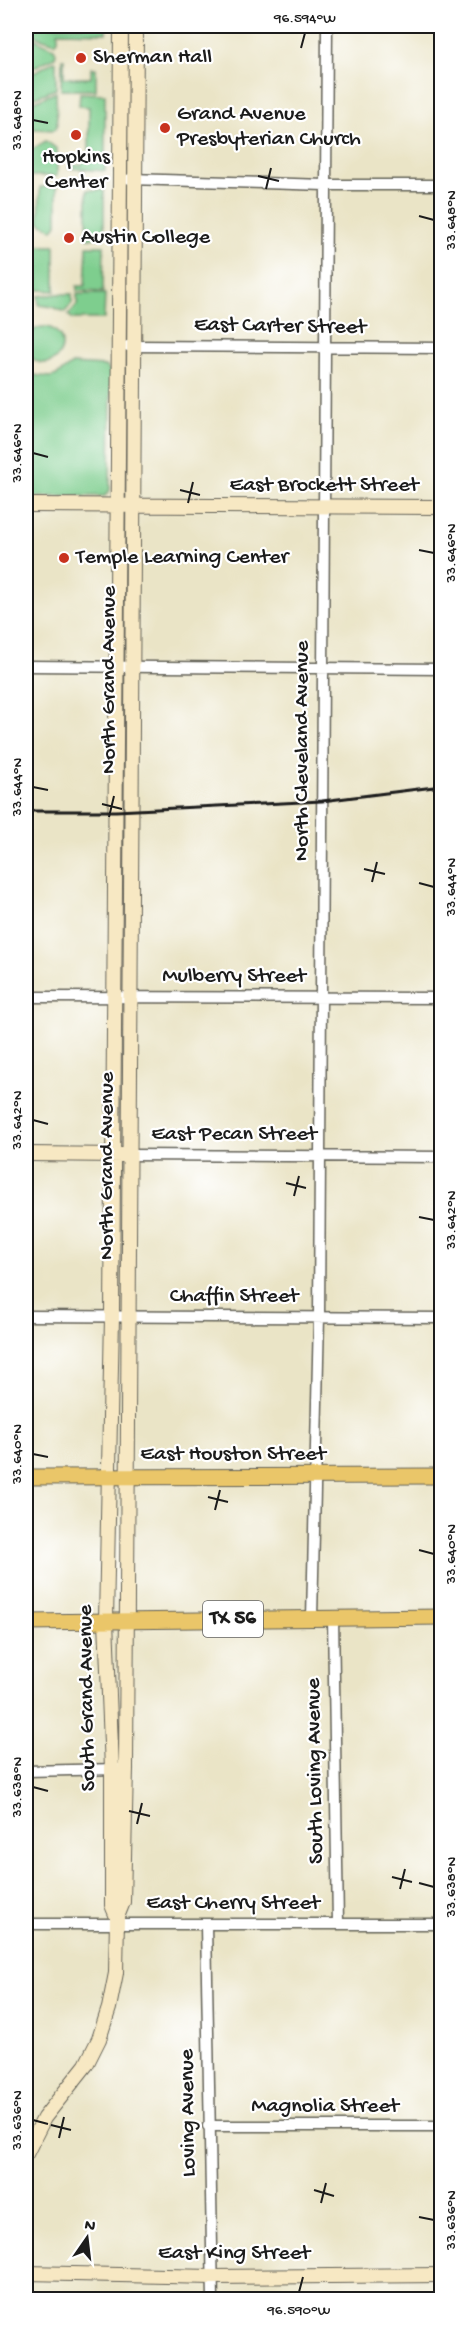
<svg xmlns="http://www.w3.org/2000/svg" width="467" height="2325" font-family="'Gochi Hand',sans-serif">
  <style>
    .green { fill: #7ece8e; stroke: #4d7555; stroke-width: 1.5 }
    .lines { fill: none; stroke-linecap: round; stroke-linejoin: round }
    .street-casing { stroke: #646258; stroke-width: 13 }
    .secondary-casing { stroke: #646258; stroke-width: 16 }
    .primary-casing { stroke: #646258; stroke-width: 17 }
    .street { stroke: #fff; stroke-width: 10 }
    .secondary { stroke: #f7e8c3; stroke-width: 14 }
    .primary { stroke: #eac669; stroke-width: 15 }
    .rail { stroke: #1c1c1c; stroke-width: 3 }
    .ticks { fill: none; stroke: #1c1c1c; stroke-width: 2 }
    .poi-dot { fill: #c8321e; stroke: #fff; stroke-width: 2 }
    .labels { text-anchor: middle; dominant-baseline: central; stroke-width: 4.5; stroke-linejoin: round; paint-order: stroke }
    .shield { fill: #fff; stroke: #606060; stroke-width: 1.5 }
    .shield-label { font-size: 21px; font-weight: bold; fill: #1c1c1c }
    .poi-label { font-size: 22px; fill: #1c1c1c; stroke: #fff; text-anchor: start }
    .street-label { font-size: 22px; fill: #1c1c1c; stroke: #fff }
    .neatline { fill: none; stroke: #1c1c1c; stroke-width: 2 }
    .ticks-label { font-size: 15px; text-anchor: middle; fill: #1c1c1c }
  </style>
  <rect width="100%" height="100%" fill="#fff"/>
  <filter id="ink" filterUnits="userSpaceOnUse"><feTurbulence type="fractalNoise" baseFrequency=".0167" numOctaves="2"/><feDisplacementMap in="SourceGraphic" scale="12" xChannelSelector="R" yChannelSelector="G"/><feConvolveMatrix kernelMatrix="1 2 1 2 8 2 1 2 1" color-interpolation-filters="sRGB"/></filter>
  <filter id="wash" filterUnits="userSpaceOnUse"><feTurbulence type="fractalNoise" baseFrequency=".008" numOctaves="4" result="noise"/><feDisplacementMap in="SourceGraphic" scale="24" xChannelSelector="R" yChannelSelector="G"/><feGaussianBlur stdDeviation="1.35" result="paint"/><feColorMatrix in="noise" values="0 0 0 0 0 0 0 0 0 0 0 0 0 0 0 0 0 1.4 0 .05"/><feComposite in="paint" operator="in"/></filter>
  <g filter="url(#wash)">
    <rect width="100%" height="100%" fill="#eae4c6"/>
    <path class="green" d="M28,26H106V33L58,32V40L55,43L37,37Z
      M26,35L54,48L56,53L55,57L26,71Z
      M62,59H64V78H91V68H96V90H61Z
      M54,61L56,62V89L33,98H26V77Z
      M56,92L57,127L54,130L34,129L26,123V101H35Z
      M80,93L105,94V171L69,168V165H82V158L89,157V107L79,106Z
      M46,141L57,149V176H26V153Z
      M40,187H57V224L53,230L39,222Z
      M87,190H104V238H87Z
      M26,218L33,223L32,292H26Z
      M37,246H55V291L37,290Z
      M87,246H104L103,292L77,291V286H85Z
      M59,294H72V303L65,312L53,307L39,305L38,296Z
      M77,294H105L104,319H73L68,315L77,305Z
      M26 345a18 18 0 1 1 36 0a18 18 0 1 1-36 0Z
      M72,364L105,366L111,372L110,490L105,496L26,497V374L50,377L57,375Z"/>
  </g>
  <g filter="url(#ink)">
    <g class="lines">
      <defs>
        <path id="street" d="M130,179L325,185H442
          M128,346L442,348
          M26,666L442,669
          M26,997L442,998
          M128,1155L442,1157
          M26,1316L442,1318
          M312,1618L319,1317L327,26
          M333,1618L338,1923
          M26,1771L118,1769
          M26,1924H442
          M206,1925L213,2300
          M208,2126H442"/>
        <path id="secondary" d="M26,505L442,507
          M26,1154L122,1155
          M117,1917L112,1905V1769L106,1621L112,1316L121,26
          M26,2154L44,2118L86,2065L99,2039L109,2008L116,1973L117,1917L123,1902L126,1768L136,26
          M26,2273L213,2277L442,2275"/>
        <path id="primary" d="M26,1477L442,1476
          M26,1622L442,1617"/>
      </defs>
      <use href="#street" class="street-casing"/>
      <use href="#secondary" class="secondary-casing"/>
      <use href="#primary" class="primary-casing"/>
      <use href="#street" class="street"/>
      <use href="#secondary" class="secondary"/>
      <use href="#primary" class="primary"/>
      <path class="rail" d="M26,811H116L322,801L442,786"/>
    </g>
  </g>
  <path class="ticks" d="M301,48L305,33M33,120L48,123M258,176L279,181M266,189L271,168M419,216L434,220M33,453L48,457M180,490L200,495M188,503L193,482M419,550L434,553M33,787L48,790M102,804L122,809M109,817L114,796M364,869L385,874M372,882L377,862M419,883L434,887M33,1120L48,1124M286,1183L306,1188M294,1196L299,1176M419,1217L434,1220M33,1454L48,1457M208,1497L228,1502M215,1510L220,1490M419,1550L434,1554M33,1787L48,1791M129,1811L150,1816M137,1824L142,1803M392,1877L412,1882M419,1883L434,1887M400,1889L405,1869M33,2120L48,2124M51,2125L71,2130M59,2138L64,2117M314,2190L334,2196M321,2203L326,2183M419,2217L434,2220M299,2292L303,2277"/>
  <g class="poi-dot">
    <circle cx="81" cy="58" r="6"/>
    <circle cx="165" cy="128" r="6"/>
    <circle cx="76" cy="135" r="6"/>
    <circle cx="69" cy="238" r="6"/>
    <circle cx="64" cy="558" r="6"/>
  </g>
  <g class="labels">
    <rect class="shield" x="203" y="1601" width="60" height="36" rx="4.5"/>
    <g class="shield-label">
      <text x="233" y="1619">TX 56</text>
    </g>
    <g class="poi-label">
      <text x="93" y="58">Sherman Hall</text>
      <text x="177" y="115">Grand Avenue<tspan x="177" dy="25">Presbyterian Church</tspan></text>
      <text x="76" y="158" text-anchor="middle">Hopkins<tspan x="76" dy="25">Center</tspan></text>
      <text x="81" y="238">Austin College</text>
      <text x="76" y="558">Temple Learning Center</text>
    </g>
    <g class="street-label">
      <text transform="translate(280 327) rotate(1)">East Carter Street</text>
      <text x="324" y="486">East Brockett Street</text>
      <text transform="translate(110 680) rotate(-90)">North Grand Avenue</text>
      <text transform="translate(303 751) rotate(-90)">North Cleveland Avenue</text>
      <text x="234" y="977">Mulberry Street</text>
      <text x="234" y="1135">East Pecan Street</text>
      <text transform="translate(108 1166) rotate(-90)">North Grand Avenue</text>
      <text x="234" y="1297">Chaffin Street</text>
      <text x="233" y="1455">East Houston Street</text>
      <text transform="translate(88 1698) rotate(-91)">South Grand Avenue</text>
      <text transform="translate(316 1771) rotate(-91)">South Loving Avenue</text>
      <text x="233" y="1904">East Cherry Street</text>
      <text x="325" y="2107">Magnolia Street</text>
      <text transform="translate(189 2113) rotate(-91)">Loving Avenue</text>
      <text x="234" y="2254">East King Street</text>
    </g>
  </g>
  <rect width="467" height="2325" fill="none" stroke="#fff" stroke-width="66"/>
  <g transform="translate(87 2238) rotate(14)" stroke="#ffffff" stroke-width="4.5" paint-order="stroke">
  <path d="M0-4.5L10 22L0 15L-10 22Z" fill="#1c1c1c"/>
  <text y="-9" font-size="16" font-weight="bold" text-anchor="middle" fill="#1c1c1c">N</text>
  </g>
  <rect x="33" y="33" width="401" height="2259" class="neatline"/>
  <g class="ticks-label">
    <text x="305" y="22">96.594°W</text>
    <text transform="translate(16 120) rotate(-90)" y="5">33.648°N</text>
    <text transform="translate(450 220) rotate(-90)" y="5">33.648°N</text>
    <text transform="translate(16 453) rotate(-90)" y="5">33.646°N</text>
    <text transform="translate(450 553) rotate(-90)" y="5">33.646°N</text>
    <text transform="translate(16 787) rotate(-90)" y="5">33.644°N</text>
    <text transform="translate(450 887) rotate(-90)" y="5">33.644°N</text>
    <text transform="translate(16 1120) rotate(-90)" y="5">33.642°N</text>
    <text transform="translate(450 1220) rotate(-90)" y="5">33.642°N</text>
    <text transform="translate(16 1454) rotate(-90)" y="5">33.640°N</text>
    <text transform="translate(450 1554) rotate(-90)" y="5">33.640°N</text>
    <text transform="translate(16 1787) rotate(-90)" y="5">33.638°N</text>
    <text transform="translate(450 1887) rotate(-90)" y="5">33.638°N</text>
    <text transform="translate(16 2120) rotate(-90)" y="5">33.636°N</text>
    <text transform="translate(450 2220) rotate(-90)" y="5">33.636°N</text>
    <text x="299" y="2314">96.590°W</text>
  </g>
</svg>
